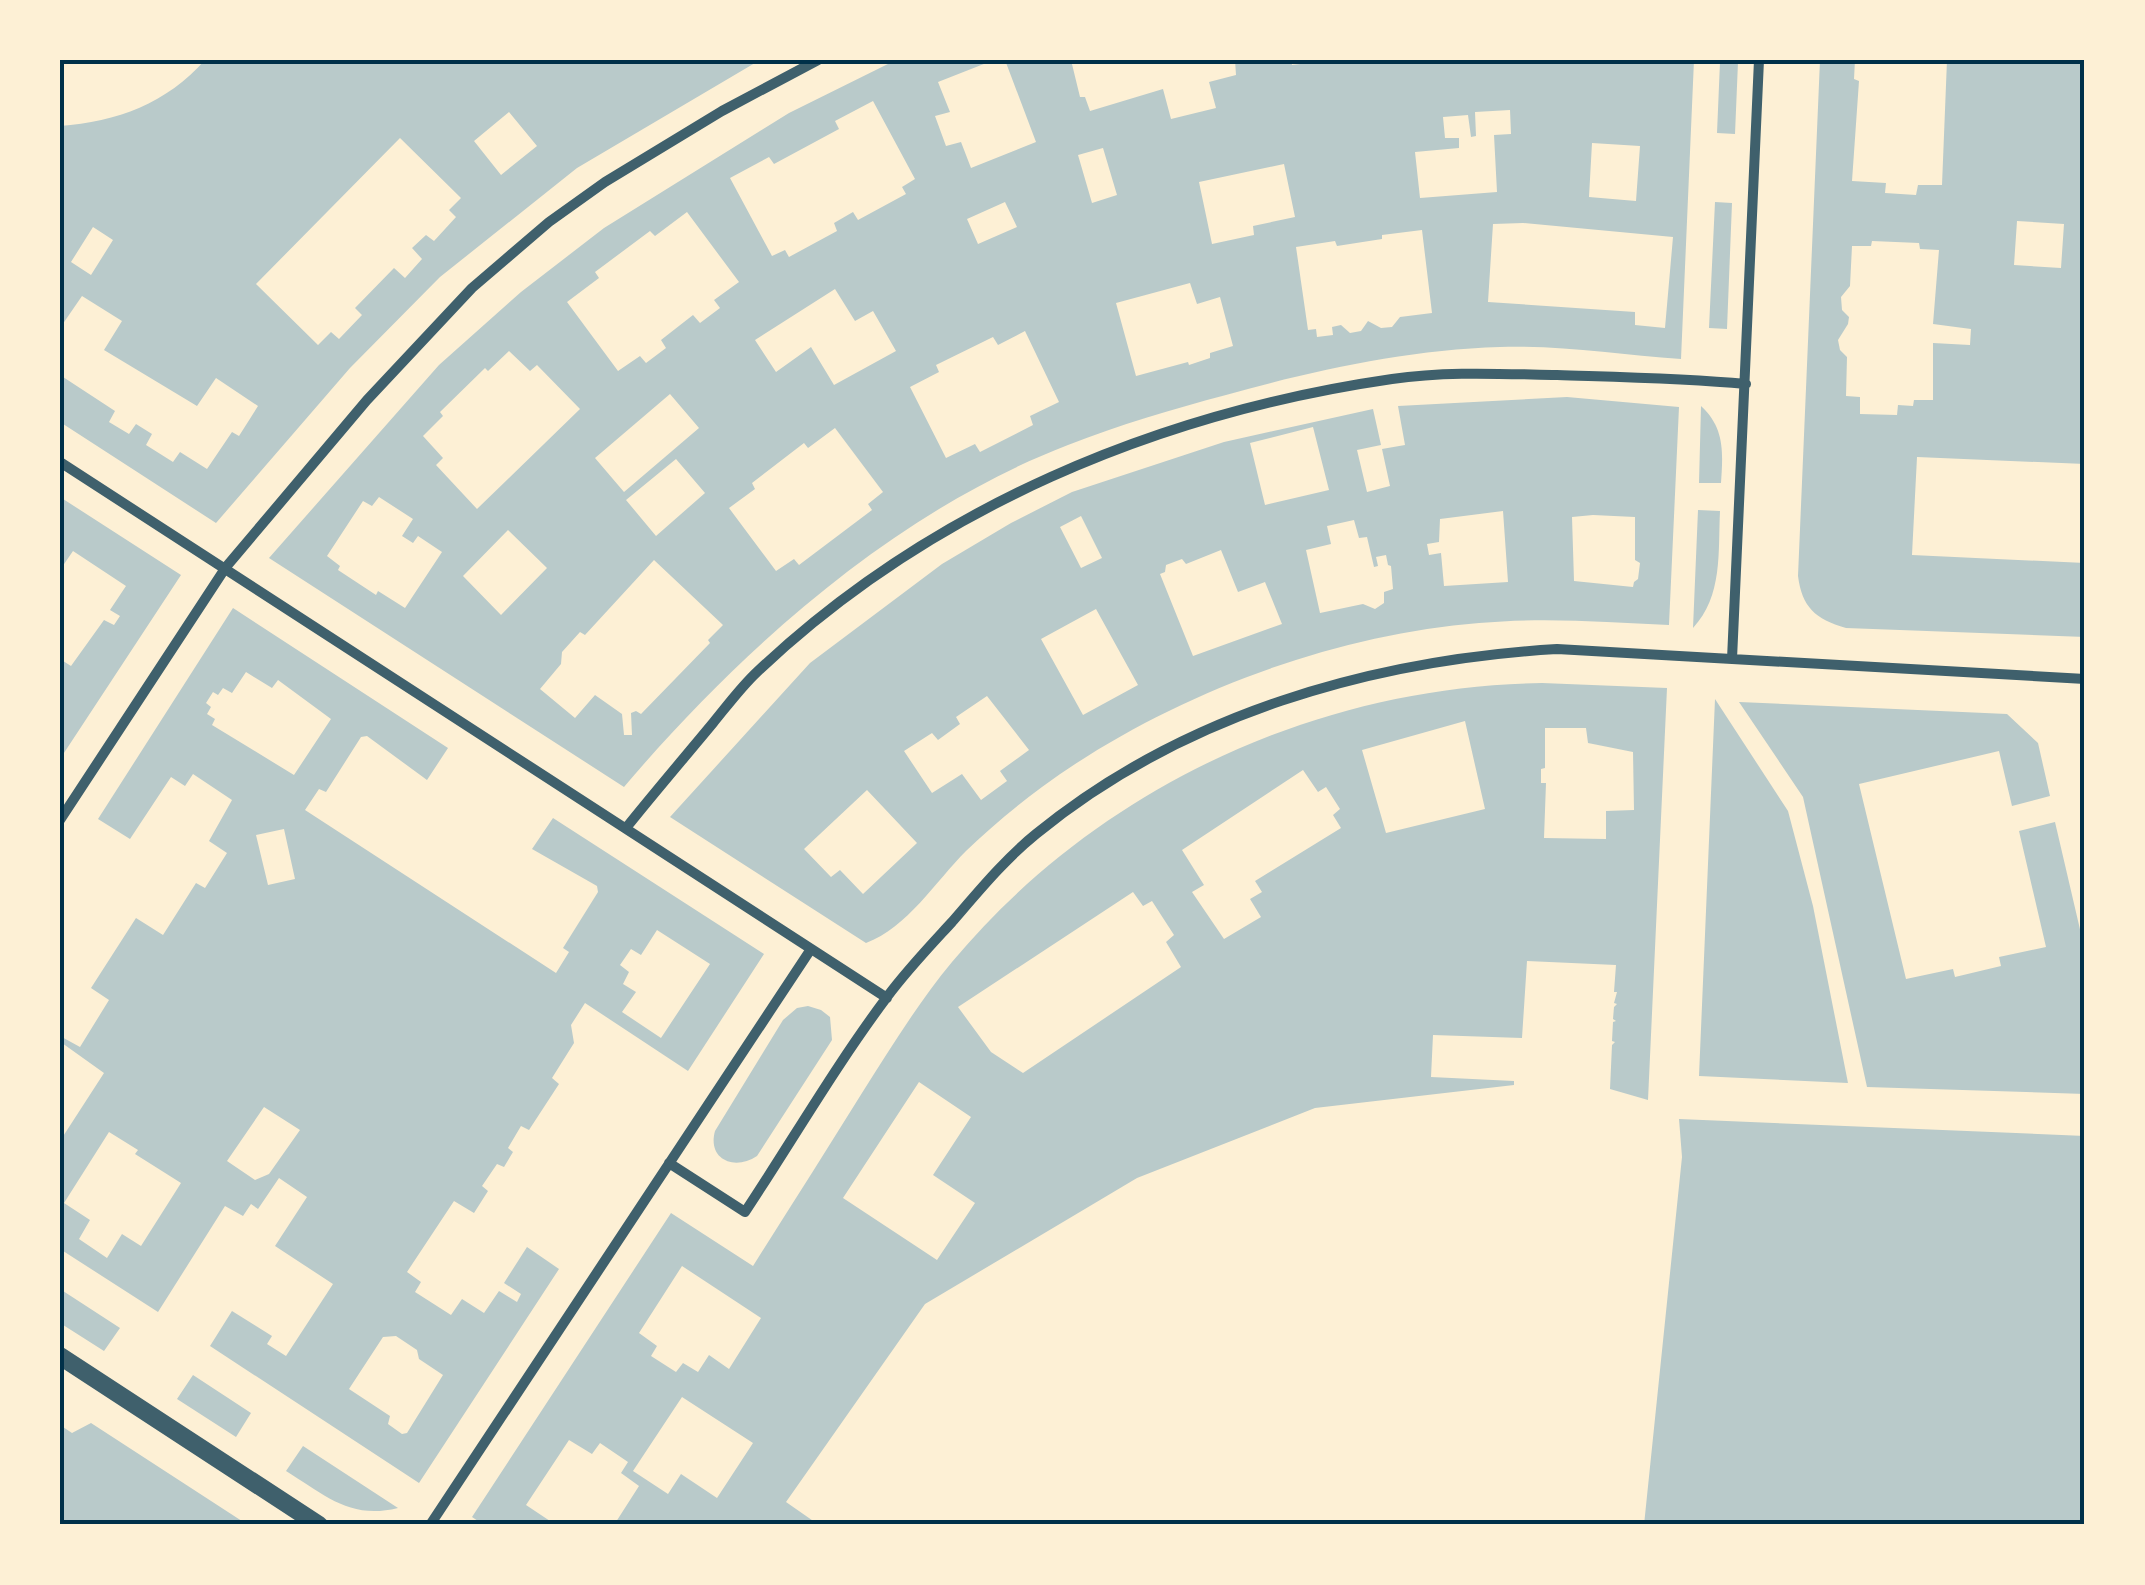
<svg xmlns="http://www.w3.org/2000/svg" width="2145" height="1585" font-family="'Public Sans',sans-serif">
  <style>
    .green { fill: #b9caca; fill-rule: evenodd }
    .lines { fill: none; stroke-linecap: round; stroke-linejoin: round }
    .minor { stroke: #3f606c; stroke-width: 10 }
    .tertiary { stroke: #3f606c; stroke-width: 18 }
    .neatline { fill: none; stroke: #003049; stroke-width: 4 }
  </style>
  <rect width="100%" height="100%" fill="#fdf0d5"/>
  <path class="green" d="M205,60H760L577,168L440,277L350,368L216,523L60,422V375L115,411L109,422L129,434L136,424L152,434L146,445L173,462L180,452L207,469L232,432L239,436L258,406L216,378L197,406L104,350L122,321L82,296L60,328V126C117,122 167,103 205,60ZM509,112L537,146L501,175L474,141ZM400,138L461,198L449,210L456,217L434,241L426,235L412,248L422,259L405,278L394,268L355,308L362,315L339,339L331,332L318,345L256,284ZM93,227L113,240L91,275L71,262Z
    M896,60H994L938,82L950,112L935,116L946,146L961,142L971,168L1036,142L1005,60H1071L1080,97H1085L1090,111L1163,89L1171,119L1216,108L1209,82L1236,75L1235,60H1291L1292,65L1332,60H1694L1681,359C1621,355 1560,345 1500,347C1407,350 1315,370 1226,395C1173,409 1119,425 1068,445C896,511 741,649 624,787L269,558L439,365L521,292L604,228L789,113ZM873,101L915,179L902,187L906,194L858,220L853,212L834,223L837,231L789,257L785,250L772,256L730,178L769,157L774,164L839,129L835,121ZM1510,110L1511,134L1494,135L1497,192L1420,198L1415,152L1459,148V138H1445L1443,117L1468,115L1471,137L1476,136L1475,112ZM1592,143L1640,146L1636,201L1589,197ZM1103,148L1117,195L1092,203L1078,155ZM1284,164L1295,217L1253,226L1254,235L1212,244L1199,182ZM1005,202L1017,227L978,244L967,219ZM687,212L739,282L714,300L720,308L700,323L693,315L661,340L666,348L646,363L640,356L618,371L567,302L599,278L595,272L650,231L655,236ZM1523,223L1673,237L1665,328L1635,325V312L1488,302L1493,224ZM1422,230L1432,313L1400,317L1392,327L1381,328L1368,321L1361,331L1350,333L1341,325L1332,327L1333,335L1317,337L1316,329L1308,330L1296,247L1335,241L1337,246L1382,239V235ZM1190,283L1197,304L1220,297L1233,346L1210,353V358L1189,365L1188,362L1136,376L1116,303ZM835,289L855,321L873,311L896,351L834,385L811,347L776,372L755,340ZM1025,331L1059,402L1030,416L1033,425L980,452L975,444L946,458L910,387L939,372L936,365L993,337L998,345ZM509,351L530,371L537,365L580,409L477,509L436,465L443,458L423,436L443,416L440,412L485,368L488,371ZM670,394L699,428L624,492L595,458ZM835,428L883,492L868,504L872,510L799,565L794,559L776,571L729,508L755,489L752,483L804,443L808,448ZM676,459L705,493L656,536L626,500ZM379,497L413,519L402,536L413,543L418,536L442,552L405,608L378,591L376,595L338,570L340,566L327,556L363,501L372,506ZM508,530L547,568L501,615L463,576ZM654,560L723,625L708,640L710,643L641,714L636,711L631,713L632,735H624L622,714L595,695L575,718L540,689L561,664L562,652L580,632L585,635Z
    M1820,60H1855L1854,79L1859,81L1852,181L1886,183L1885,193L1916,195L1918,185H1942L1947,60H2085V464L1917,457L1912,555L2085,563V637L1846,628C1815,619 1802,607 1798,576ZM2017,221L2064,224L2061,268L2014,265ZM1872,241L1919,243L1920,249L1939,250L1933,324L1971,329L1970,345L1933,343V400H1914L1913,406L1898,405L1897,415L1860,414V397L1846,396L1847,357L1840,350L1838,340L1848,324L1849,317L1842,310L1841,297L1850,286L1852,246H1871Z
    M1720,62H1738L1735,134L1717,133Z
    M1715,202L1732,203L1727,329L1709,328Z
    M1567,397L1679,407L1669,625C1606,622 1543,617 1479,623C1328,635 1163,698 1042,787C1016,806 989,829 966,851C936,881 907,928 866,943L670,817L810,663L942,564L1011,523L1072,492L1224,442L1373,409L1381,445L1357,450L1367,492L1390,486L1382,449L1405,445L1398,406ZM1313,427L1329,490L1265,505L1250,443ZM1503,511L1508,582L1444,586L1441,553L1429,555L1427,544L1439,542L1440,519ZM1593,515L1635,517V560L1640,563L1638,579L1634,582L1633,587L1574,581L1572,517ZM1081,516L1102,558L1081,568L1060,527ZM1354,520L1359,538L1367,537L1374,567L1378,566L1376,557L1386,555L1388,565L1391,566L1393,589L1384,592V603L1375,609L1363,604L1320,613L1306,550L1331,544L1327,526ZM1221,550L1238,592L1265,582L1282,624L1193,656L1160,574L1165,572L1166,565L1182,559L1186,564ZM1096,609L1138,685L1083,715L1041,639ZM987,696L1029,750L1000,771L1007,781L981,800L962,774L932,793L904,751L932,733L938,740L960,724L956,717ZM867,790L917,843L863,894L840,870L831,877L804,849Z
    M1701,406C1725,428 1723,453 1721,483H1699Z
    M60,497L181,575L60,759V659L71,666L104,620L114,625L120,616L110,610L126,586L73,551L60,570Z
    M1698,510L1720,511C1718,552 1723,596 1693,628Z
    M233,608L448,748L427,780L367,736L361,737L326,792L319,789L305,810L556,973L569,952L563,948L598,892L597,886L532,849L553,818L764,954L688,1071L585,1003L571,1025L574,1043L552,1078L559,1084L529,1130L521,1126L508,1148L513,1152L504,1167L497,1164L482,1186L488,1191L474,1213L454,1201L407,1272L421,1282L415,1292L451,1315L462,1299L484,1313L499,1291L517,1302L521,1294L504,1283L527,1247L559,1269L419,1483L210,1346L232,1311L272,1336L267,1344L286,1356L333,1284L275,1246L307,1197L279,1178L258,1209L251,1204L243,1216L225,1206L158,1312L60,1249V1141L104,1073L62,1043L60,1045V1036L80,1047L109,1000L91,988L136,918L163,935L196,883L205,888L227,853L209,841L232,800L193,774L185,786L171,777L130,839L98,819ZM246,672L272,688L278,680L331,719L294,775L212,725L215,719L207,714L211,707L206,703L213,692L218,695L223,688L232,693ZM284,829L295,879L268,885L256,835ZM657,930L710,964L661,1038L622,1012L636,992L623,984L629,972L620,965L631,949L641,955ZM264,1107L300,1130L269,1174L255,1180L227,1161ZM109,1132L138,1150L135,1154L181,1183L141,1246L122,1234L107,1258L79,1239L90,1220L64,1203ZM396,1336L417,1350L419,1359L443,1375L407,1433L402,1434L388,1424L390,1416L349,1389L383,1337Z
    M1542,683L1667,688L1648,1100L1610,1089L1612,1045L1615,1042L1612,1041L1613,1022L1616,1021L1613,1019L1614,1007L1617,1004L1614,1003L1617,992H1614L1616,965L1527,961L1522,1038L1433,1035L1431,1077L1514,1081V1085L1315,1108L1137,1178L925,1304L786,1502L819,1525H614L639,1486L621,1473L628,1462L600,1443L592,1454L569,1440L526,1505L556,1525H484L472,1517L671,1213L753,1266C789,1209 826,1151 862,1093C890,1049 918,1003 952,962C1096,789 1316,686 1542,683ZM1465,721L1485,809L1386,833L1362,750ZM1545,728H1586L1588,743L1633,752L1634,810L1606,811V839L1544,838L1546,783H1541V769L1545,768ZM1303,770L1318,792L1326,787L1340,809L1333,815L1341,828L1255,881L1262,892L1250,899L1261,917L1224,939L1192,892L1204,885L1182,850ZM1133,892L1143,906L1152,901L1174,935L1166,942L1181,967L1023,1073L991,1052L958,1007ZM919,1082L971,1117L933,1175L975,1203L937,1260L843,1198ZM682,1266L761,1318L729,1369L709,1355L698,1372L683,1363L676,1372L651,1356L657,1346L639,1333ZM682,1397L753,1443L717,1498L681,1474L668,1494L633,1471Z
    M1715,699L1788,811L1813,906L1848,1083L1699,1076Z
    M1739,702L2007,714L2038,743L2050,796L2012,806L1999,751L1859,784L1906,979L1953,969L1955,977L2001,966L1999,957L2046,947L2019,831L2055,822L2082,938L2085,939V1094L1867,1087L1803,797Z
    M808,1006L821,1010L830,1017L832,1040L757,1156C735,1171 707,1160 715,1131L783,1020L797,1008Z
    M1679,1119L2085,1136V1525H1644L1682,1157Z
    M60,1289L120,1328L104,1351L60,1323Z
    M193,1375L251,1413L236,1437L177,1399Z
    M91,1423L248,1525H60V1425L72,1433Z
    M303,1446L398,1508C350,1520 325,1495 286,1471Z"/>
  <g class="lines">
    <path class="minor" d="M60,462L887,998
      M1732,659L1759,60
      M60,820L226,567L367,400L472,288L549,222L605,182L722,111L818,60
      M626,828C654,793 684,758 713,723C727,706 741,687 757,672C930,508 1157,413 1392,379C1447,371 1502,374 1557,375C1620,377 1683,378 1746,384
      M669,1163L745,1212C792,1141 836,1065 887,997C907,970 930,946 952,922C978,892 1005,859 1036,834C1183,714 1371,660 1557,649L2085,679
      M430,1525L811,949"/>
    <path class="tertiary" d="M60,1356L319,1525"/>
  </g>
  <rect width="2145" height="1585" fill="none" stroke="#fdf0d5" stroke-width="125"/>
  <rect x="62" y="62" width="2020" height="1460" class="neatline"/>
</svg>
